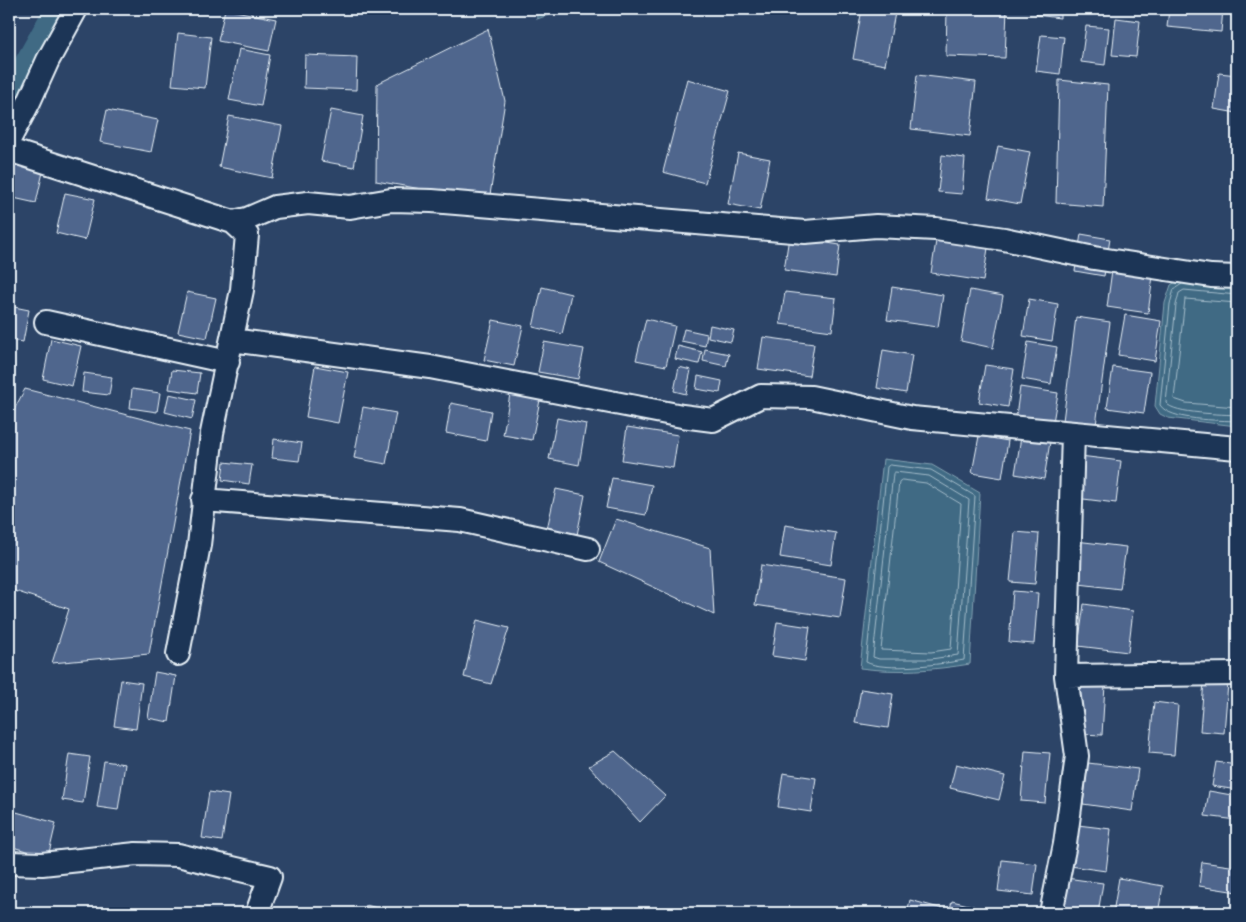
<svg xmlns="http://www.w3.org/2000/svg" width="1246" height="922" font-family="Delius,sans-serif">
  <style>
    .water { fill: #3f6b84; stroke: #83a1b2 }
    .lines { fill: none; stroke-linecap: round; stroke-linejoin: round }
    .shore { stroke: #a4bbca; stroke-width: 1 }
    .canal { stroke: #3f6b84; stroke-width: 28 }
    .building { fill: #4f668d; stroke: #e8f1f8 }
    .minor-casing { stroke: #e8f1f8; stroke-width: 26 }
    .minor { stroke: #1d3557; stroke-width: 22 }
  </style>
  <rect width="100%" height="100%" fill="#2c4467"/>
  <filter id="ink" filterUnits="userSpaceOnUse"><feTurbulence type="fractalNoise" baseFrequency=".02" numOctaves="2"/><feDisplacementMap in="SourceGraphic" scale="10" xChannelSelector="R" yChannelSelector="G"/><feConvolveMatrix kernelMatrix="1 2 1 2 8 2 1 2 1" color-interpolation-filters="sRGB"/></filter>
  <g filter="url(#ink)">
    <path class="water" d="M536,9H566L537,19Z
      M1180,279L1237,284V426L1168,418L1160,414L1155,406L1165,303L1171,285Z
      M883,459L932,465L980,493L970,664C934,670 898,673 860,668Z"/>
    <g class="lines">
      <path class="shore" d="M1182,284L1174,289L1170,304L1160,405C1170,421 1219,420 1237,421
        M1237,295L1184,290L1179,293L1176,305L1166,403C1174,414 1223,414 1237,415
        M1237,303L1185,299L1174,399L1186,403L1237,407
        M890,465L931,470L975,496L964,660C943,664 884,672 866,662L887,467Z
        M895,472L929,476L969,500L958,655L931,659H879L873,657L893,474Z
        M902,480L926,483L961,504L951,649L931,652L881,650L899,482Z"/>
      <path class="canal" d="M9,98L59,9"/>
    </g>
    <path class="building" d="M225,9L276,19L269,51L218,41Z
      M862,9L895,13L885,65L853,59Z
      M947,9H1007L1005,58L946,56Z
      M1037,9H1060V18L1036,15Z
      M1169,9H1223L1221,32L1167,27Z
      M1116,18L1140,21L1136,57L1112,55Z
      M1086,26L1109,28L1105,65L1081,62Z
      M488,29L505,101L489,201L376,181L377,84Z
      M178,33L211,37L205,88L172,85Z
      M1041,35L1064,37L1060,74L1036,71Z
      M239,49L270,55L261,106L229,100Z
      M305,55L357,57L356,90L304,88Z
      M1219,73L1237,75V113L1214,109Z
      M917,75L976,82L970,136L911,129Z
      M687,79L730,91L705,183L663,172Z
      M1059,80L1108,85L1103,207L1056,203Z
      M107,110L158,120L151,152L100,142Z
      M331,110L363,116L354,167L321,161Z
      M229,116L282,126L272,178L219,167Z
      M998,146L1030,152L1020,204L988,198Z
      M738,153L770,159L760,210L728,204Z
      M942,155L965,158L962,194L938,192Z
      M16,157L45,163L36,203L9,197Z
      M65,193L95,199L85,240L56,233Z
      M1081,234L1110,239L1104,276L1075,271Z
      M789,237L840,245L836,277L784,270Z
      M936,241L988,248L983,281L931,273Z
      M1112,270L1153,276L1148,313L1107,307Z
      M542,287L571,294L562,334L533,327Z
      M892,287L943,295L938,327L887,320Z
      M970,290L1003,296L993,348L961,341Z
      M187,292L216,298L207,338L178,332Z
      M785,292L836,298L832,331L780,324Z
      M1029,299L1058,304L1052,341L1023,336Z
      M9,306L29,310L23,342L9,340Z
      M1125,315L1161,321L1155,361L1118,355Z
      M1076,317L1110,322L1096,425L1063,421Z
      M646,319L675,326L666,366L636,360Z
      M493,320L523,326L514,366L484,360Z
      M710,325L734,330L731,342L708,337Z
      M684,329L707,334L705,346L681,341Z
      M763,337L814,344L809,376L758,369Z
      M51,339L81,346L72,386L43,379Z
      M544,342L584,349L578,379L538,372Z
      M1028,342L1057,347L1051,384L1022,379Z
      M678,346L702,352L699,364L675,359Z
      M705,349L729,354L726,366L703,361Z
      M883,350L912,355L906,393L877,388Z
      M985,365L1014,369L1008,407L979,402Z
      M315,366L348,372L338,423L306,417Z
      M679,367L691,370L686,394L674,391Z
      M1113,367L1150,372L1144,413L1107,408Z
      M172,370L200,373L197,393L169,389Z
      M84,373L112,377L109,395L82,392Z
      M698,376L722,381L720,393L696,389Z
      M1020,387L1058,393L1053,422L1016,416Z
      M25,389L190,431L149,654L52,663L69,609L9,589V419Z
      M132,389L160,393L157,412L130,408Z
      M169,394L196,400L192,419L165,412Z
      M510,394L540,400L532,440L503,435Z
      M451,403L491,411L486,441L446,433Z
      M363,407L396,413L386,464L354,458Z
      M557,418L586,424L579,465L549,459Z
      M627,427L678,435L673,468L622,460Z
      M979,436L1008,441L1002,478L972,473Z
      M1021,437L1050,442L1044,479L1015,474Z
      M274,439L302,443L299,461L272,458Z
      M1072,455L1121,461L1116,503L1067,497Z
      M224,462L252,465L249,484L222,480Z
      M612,478L652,485L646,515L606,508Z
      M556,489L585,495L577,535L547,529Z
      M616,519L710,548L714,615L599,562Z
      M785,525L836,533L831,565L780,557Z
      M1015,532L1039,534L1035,584L1010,582Z
      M1076,541L1126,547L1120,589L1071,583Z
      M761,565L846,578L840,618L755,605Z
      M1013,591L1038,593L1034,644L1009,642Z
      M1084,604L1133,611L1128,652L1078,646Z
      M477,620L509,628L491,684L464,677Z
      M777,622L810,627L805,661L772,656Z
      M155,672L176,676L169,722L148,718Z
      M121,680L142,683L136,729L114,726Z
      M1204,681L1228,683L1224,733L1200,731Z
      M1063,683L1105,685L1102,735L1061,733Z
      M861,689L893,694L888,728L855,723Z
      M1154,702L1178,705L1174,755L1149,753Z
      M615,751L665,796L640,822L589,766Z
      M1025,751L1050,753L1045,803L1021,801Z
      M69,754L90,757L83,803L62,800Z
      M104,761L125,764L118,810L97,807Z
      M1216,762L1237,765V790L1212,786Z
      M1088,763L1138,769L1132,811L1083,804Z
      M956,764L1005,776L999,800L950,788Z
      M783,773L816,778L811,812L778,807Z
      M1209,791L1237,796V820L1205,816Z
      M209,792L229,795L222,841L202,838Z
      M9,810L56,823L48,857L9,846Z
      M1061,823L1111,829L1106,871L1056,864Z
      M1002,860L1037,864L1033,895L998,891Z
      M1202,862L1237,867V892L1199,886Z
      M1051,876L1103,883L1098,913H1046Z
      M1119,878L1163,886L1158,913H1113Z
      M910,900L943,909L942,913H907Z
      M952,901L985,909L984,913H949Z
      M366,905L392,912V913H364Z"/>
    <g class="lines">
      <defs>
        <path id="minor" d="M9,140L29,102L48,60L76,9
          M9,150L233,222L247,235L242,290L212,433L199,545L178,654
          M233,222L247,219L275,207L308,203L350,207L391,200L432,201L805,232L876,226L936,229L1004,239L1094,258L1211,276L1237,277
          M46,322L228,362
          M232,340L430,367L682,416L713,420L761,396L811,397L912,418L1237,448
          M203,500L460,520L588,549
          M1066,676L1237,674
          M9,863L42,864L136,854L178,855L270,877L257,913
          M1051,913L1065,844L1077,756L1066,676L1073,433"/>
      </defs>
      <use href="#minor" class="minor-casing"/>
      <use href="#minor" class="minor"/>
    </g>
  </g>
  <rect width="1246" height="922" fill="none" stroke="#1d3557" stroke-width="30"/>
  <rect x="15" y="15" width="1216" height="892" fill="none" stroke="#e8f1f8" stroke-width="2" filter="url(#ink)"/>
</svg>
